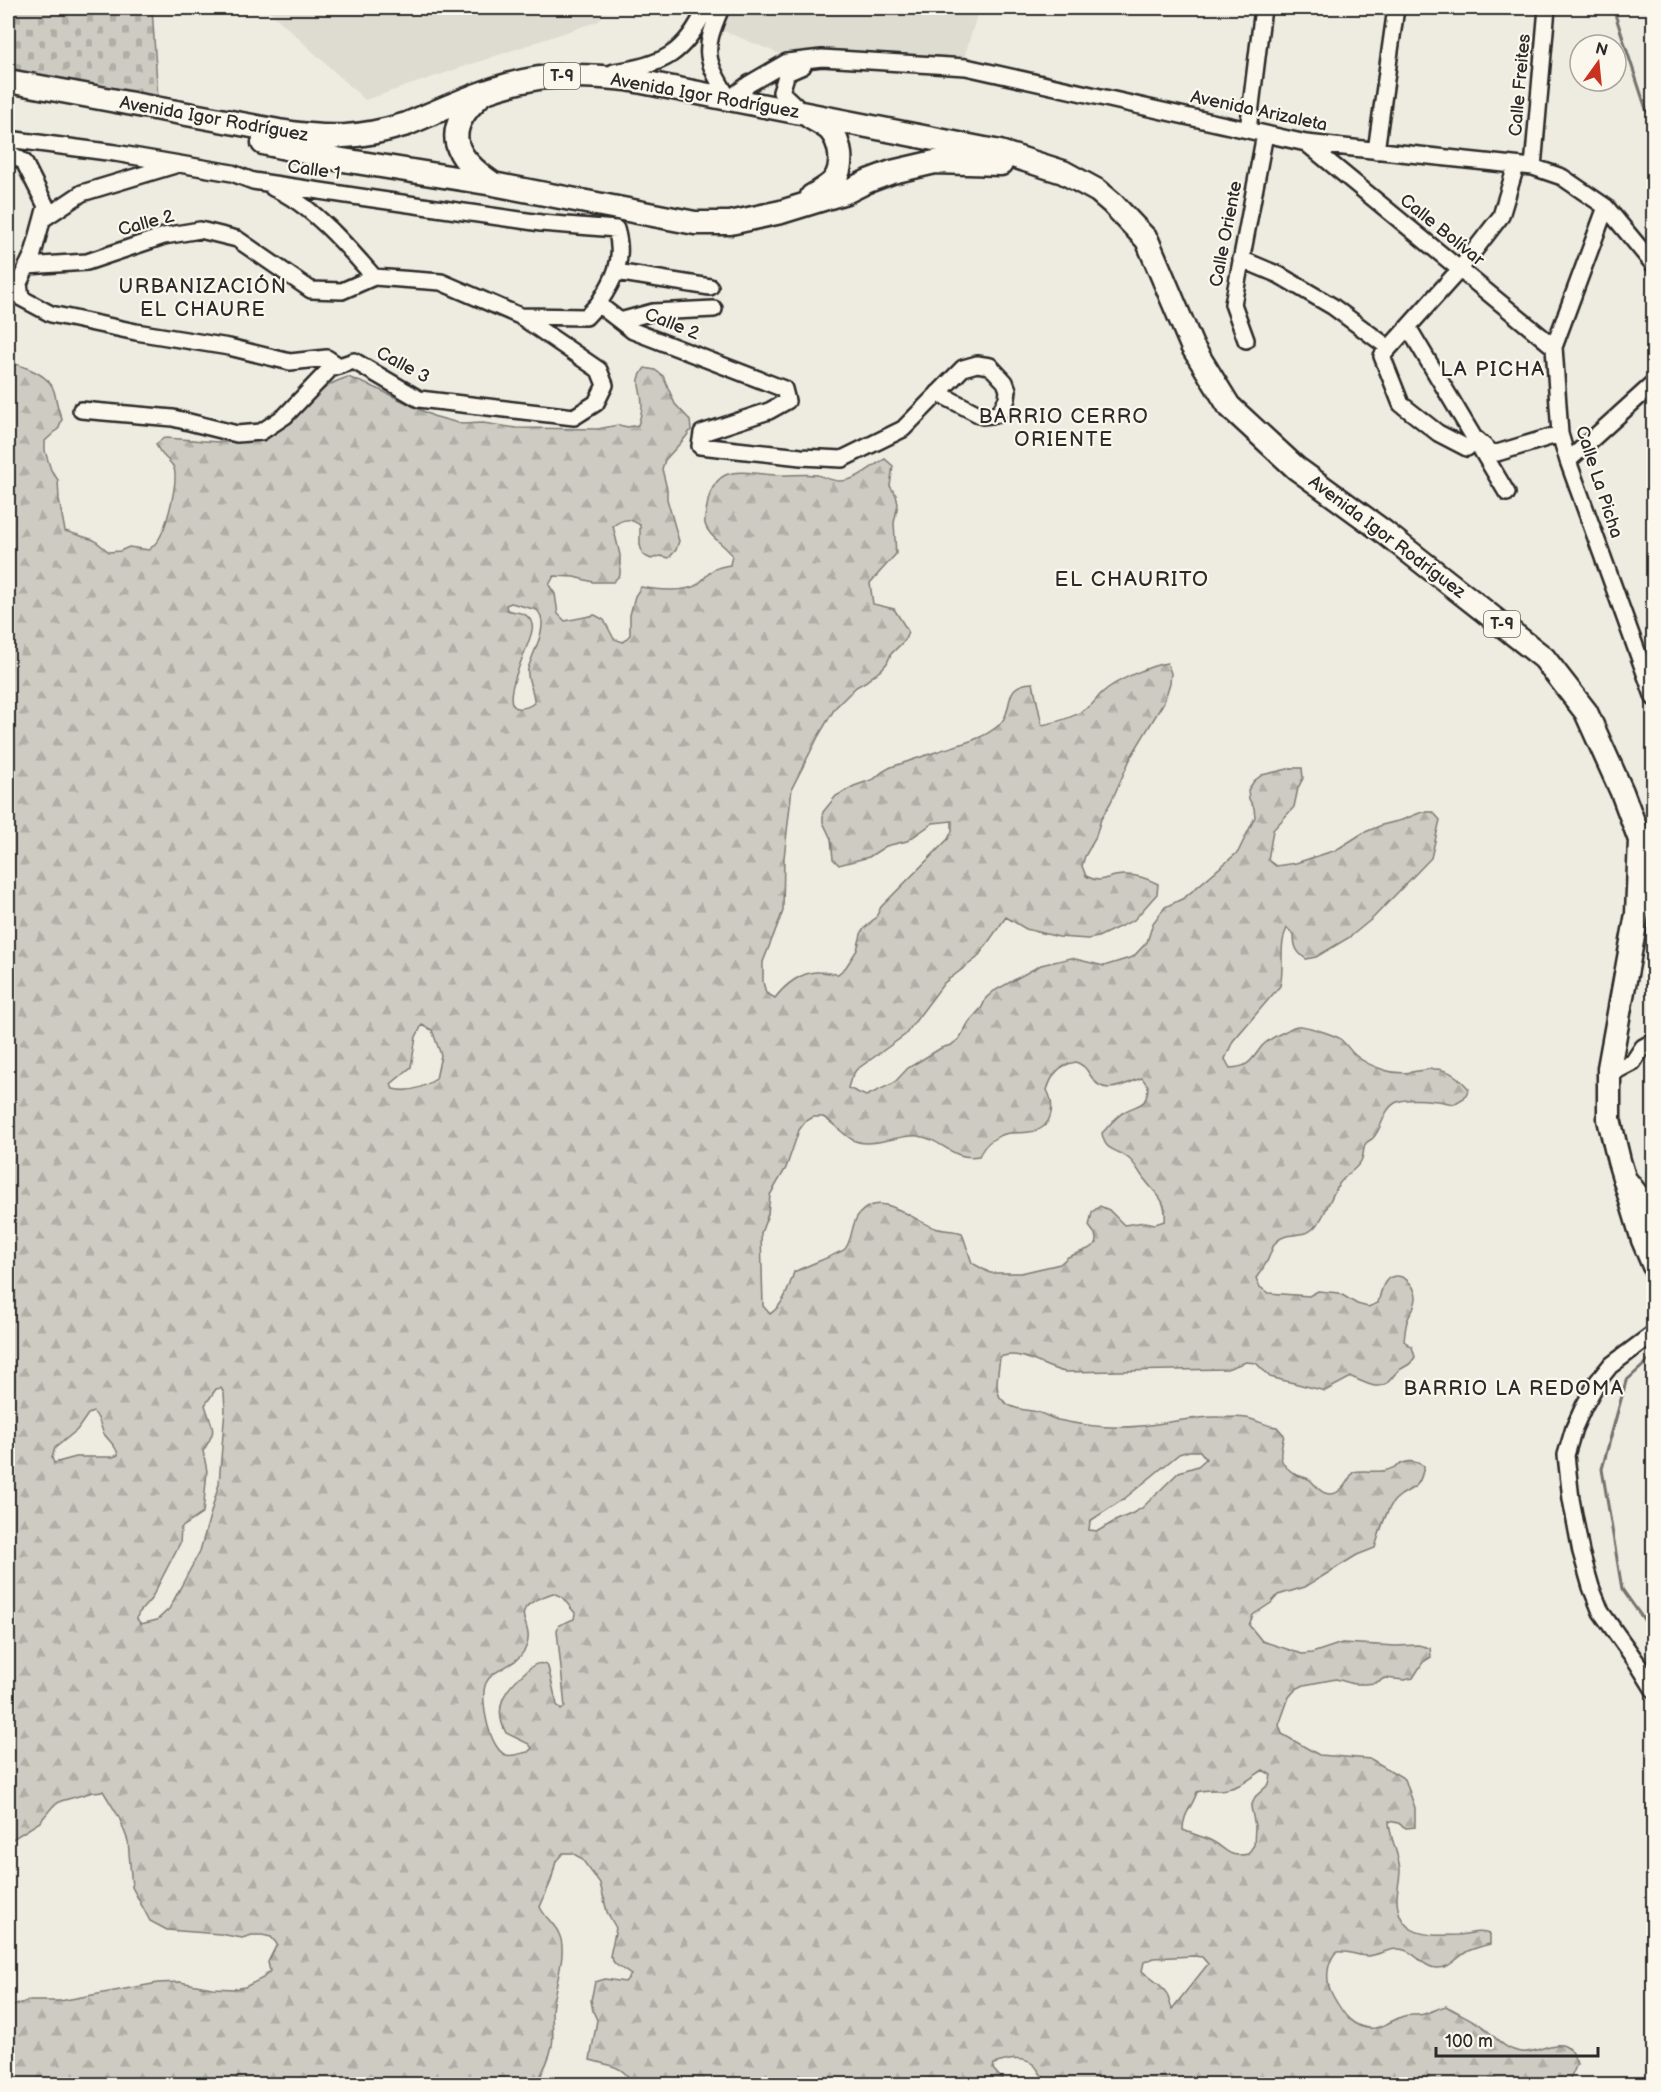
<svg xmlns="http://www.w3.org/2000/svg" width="1661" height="2092" font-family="'Balsamiq Sans',sans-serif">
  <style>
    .built { fill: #dedbd1 }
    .forest { fill: url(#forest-firs); stroke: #7c7b76; stroke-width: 1.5; fill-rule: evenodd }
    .cemetery { fill: url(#cemetery-stones); stroke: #7c7b76; stroke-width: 1.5 }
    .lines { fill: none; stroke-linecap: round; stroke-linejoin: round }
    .stream { stroke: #74726e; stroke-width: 3 }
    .minor-casing { stroke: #2b2b2b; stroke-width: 20 }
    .highway-casing { stroke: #2b2b2b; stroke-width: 27 }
    .minor { stroke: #fbf7ec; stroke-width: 15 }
    .highway { stroke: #fbf7ec; stroke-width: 22 }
    .labels { text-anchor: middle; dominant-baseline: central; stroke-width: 4.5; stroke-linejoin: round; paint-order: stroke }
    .shield { fill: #fbf7ec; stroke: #696865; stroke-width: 1.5 }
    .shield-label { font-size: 16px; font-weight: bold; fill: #2b2b2b }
    .street-label { font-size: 18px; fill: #2b2b2b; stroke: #fbf7ec }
    .neighbourhood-label { font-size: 20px; letter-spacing: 1.5px; fill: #2b2b2b; stroke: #fbf7ec }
    .quarter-label { font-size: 21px; letter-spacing: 1.5px; fill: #2b2b2b; stroke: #fbf7ec }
  </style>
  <defs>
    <pattern id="forest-firs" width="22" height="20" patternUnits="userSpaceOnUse" patternTransform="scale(1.5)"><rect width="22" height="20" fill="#cecbc2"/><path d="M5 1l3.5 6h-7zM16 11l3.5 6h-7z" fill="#b1aea7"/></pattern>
    <pattern id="cemetery-stones" width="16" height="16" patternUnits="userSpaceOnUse" patternTransform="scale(1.5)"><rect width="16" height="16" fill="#cecbc2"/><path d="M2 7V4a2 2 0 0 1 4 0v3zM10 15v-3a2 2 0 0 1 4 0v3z" fill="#b1aea7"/></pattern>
  </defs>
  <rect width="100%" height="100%" fill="#eeebe0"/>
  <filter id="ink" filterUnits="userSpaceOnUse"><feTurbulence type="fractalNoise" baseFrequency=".0167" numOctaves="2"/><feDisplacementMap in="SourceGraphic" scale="12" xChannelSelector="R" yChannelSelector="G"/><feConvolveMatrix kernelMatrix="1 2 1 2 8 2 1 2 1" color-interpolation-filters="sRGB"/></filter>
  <g filter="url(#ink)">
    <path class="built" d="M266,8H606L599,21L365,100Z
      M723,8H979L962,65L790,58L714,27Z"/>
    <path class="forest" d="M8,362C23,366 50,374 54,391C57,401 57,409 62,419L59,428L45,441V451L51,470L58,480L59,500L65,531L94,540L109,552L120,551L129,547L149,550C154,545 158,542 161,535C167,523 180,478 173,466C167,457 161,457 156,444L164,438C203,439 242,451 277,429C297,417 311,395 331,384C336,381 342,379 348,377L376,388L433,416L462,424L483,423L516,428L598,429L618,425L628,427L638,425C640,419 642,412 642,405C642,388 633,383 645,368L655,370L663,376L675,404L690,420L691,430L685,438L665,460L662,469L667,489V499L679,541L676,550L669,558L660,556L651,559L643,555L640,545V525C629,518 624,518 613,526L620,555V575L613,582H593L574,577L554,576L549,585L555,594L558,614L565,621L595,615L604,620L614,639L623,642L630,635V615L635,596L641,587C655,590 687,593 698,584C713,571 708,569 730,565L732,555C724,544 709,537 705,524C704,516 707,508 708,501C718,461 745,474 776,475C790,476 804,473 817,475C825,477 832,481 840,481C857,481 871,466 885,459L893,466L890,486L896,495L898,504L894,523L896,554L870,583L873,604L894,609L908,631L905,640L891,654L887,663L881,670L865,682L856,687L835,708L819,735L792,788L784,858L783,911L763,962V982L766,993L775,998C785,985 802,971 819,972C826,972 832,974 838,974L846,967L857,950L862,931L876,917L881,907L948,839L952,831V821L933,823L907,841L886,846L869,857L839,865L833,859L831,839L823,822V812L836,796L854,786L874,779L882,772L891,767C907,762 923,756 939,751C960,744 982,740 999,725C1016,709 1000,684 1033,683L1042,725C1058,722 1077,716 1090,706C1095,702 1098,696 1103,692C1115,681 1151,665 1167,663L1171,673L1170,683L1164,702L1132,755L1111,802L1101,819L1095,839L1085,856L1082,866L1086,876C1100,883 1101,879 1115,876C1130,873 1145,877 1158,884L1157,894L1134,920L1098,937L1088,939L1059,937L1026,929L1006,917L977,958L944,983L905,1035L856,1070L851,1078L848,1088L866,1096L894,1083L908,1068L941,1048L951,1045L959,1039L969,1022L982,1007L986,998L994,991L1041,965L1071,958L1104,966L1133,957L1147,942L1153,923L1165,907L1184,898L1238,852L1255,817L1254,808L1249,799L1248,790L1254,781L1262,775L1292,768H1302L1303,778L1298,788L1294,807L1273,830L1268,860L1276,866L1296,863L1336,850L1363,833L1382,825L1402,820L1422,812H1433L1440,820L1431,858L1373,918L1350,937L1316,957L1306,959C1296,952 1294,946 1294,935L1287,928C1278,946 1285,967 1280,986L1233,1041L1225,1059L1230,1068C1250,1067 1251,1060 1262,1046C1269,1039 1277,1035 1286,1031C1289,1029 1295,1026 1299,1026C1307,1026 1331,1034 1339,1038C1345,1042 1349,1050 1355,1055C1362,1061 1375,1067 1384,1070C1420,1082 1436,1050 1469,1089L1464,1098L1454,1104C1441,1101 1407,1096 1395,1103C1383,1110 1383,1127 1373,1138C1371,1140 1368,1141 1366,1143C1363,1147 1364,1155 1361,1161C1356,1170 1345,1175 1339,1184C1329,1198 1325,1221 1310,1231C1299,1237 1285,1232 1276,1242C1271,1248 1270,1257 1266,1263C1263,1269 1259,1274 1256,1278L1260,1287L1268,1293L1309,1296L1318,1291L1339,1293L1357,1304L1368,1307L1378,1303C1380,1295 1382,1283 1389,1278C1402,1271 1414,1284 1416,1296C1417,1306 1409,1313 1407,1322C1405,1328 1405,1334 1404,1341L1412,1347L1415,1357C1409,1366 1409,1364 1401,1369C1395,1372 1392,1379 1387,1383C1375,1391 1363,1381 1351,1377L1325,1391L1270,1377L1256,1363L1246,1362L1227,1369L1065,1372C1043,1368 1022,1349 1000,1357C999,1369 994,1387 1000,1397C1010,1410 1022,1409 1037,1412C1044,1414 1051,1418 1058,1420C1085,1426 1113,1429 1141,1426C1166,1424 1193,1416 1219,1417C1227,1417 1238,1417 1246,1418C1257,1420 1266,1426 1277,1427L1284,1435C1279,1455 1277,1464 1297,1475C1301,1477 1306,1477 1310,1480C1315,1484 1319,1491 1325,1493C1340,1498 1347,1482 1353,1472C1363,1470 1372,1472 1382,1471C1400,1469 1404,1454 1424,1466C1419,1494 1410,1485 1395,1500C1385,1511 1379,1535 1375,1548L1357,1555L1305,1587L1278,1595L1271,1603L1253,1615L1249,1625L1262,1641L1302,1654L1312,1653L1342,1643L1396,1646L1418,1645L1430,1648L1431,1657L1423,1662L1413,1678L1404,1680L1385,1678L1375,1683L1365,1684H1354L1336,1679L1304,1685L1296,1689L1289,1697L1279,1725L1282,1734L1319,1755L1371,1759L1405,1779L1415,1808V1827L1406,1828L1398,1823L1389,1821C1389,1837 1399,1853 1400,1870C1400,1880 1397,1889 1397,1899C1398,1937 1428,1936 1458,1935C1471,1934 1478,1930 1490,1934V1944C1482,1946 1475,1948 1468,1951C1457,1957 1450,1969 1436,1968C1423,1967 1416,1953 1404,1950C1392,1946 1380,1955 1368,1956C1356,1956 1349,1950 1336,1952C1326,1964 1325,1982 1333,1996C1342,2012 1352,2030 1375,2028C1383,2027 1393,2020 1401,2017C1408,2014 1416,2016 1424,2014C1432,2012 1438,2008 1446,2006C1458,2013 1472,2019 1483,2027C1496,2037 1504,2050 1522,2052C1542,2055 1565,2027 1577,2064L1568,2084H1065C1059,2080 1053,2082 1046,2079C1040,2076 1038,2068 1033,2064C1021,2056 1006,2060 994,2064L993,2069L1003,2080L1016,2081L1019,2084H633C623,2065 610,2066 590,2060L597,2020L593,2011L591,2000L595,1982L605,1979L625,1982L631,1975L615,1964L610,1956L616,1928L607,1912L600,1883L581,1858L572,1853H563L556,1861L551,1881L540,1907C545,1918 555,1924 559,1934C569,1954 552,1991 552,2013C552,2024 554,2034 552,2046C549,2060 543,2072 536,2084H8V2008L27,2001H60L158,1983L180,1982L212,1988L234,1989L245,1987L263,1978L270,1971L268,1962L277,1944L271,1937L262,1935H252L242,1938L220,1934L167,1930L150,1921L132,1887L128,1841L119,1817L103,1791L93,1792L61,1801L53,1806L40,1822L8,1842ZM511,603L537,610C551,624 532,653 528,669C526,680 535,691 534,703C530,706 523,709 517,708C498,702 531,644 532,630C533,628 532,624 531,621C526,611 516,613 507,610L506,605ZM422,1025L432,1030L441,1055L436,1079C424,1087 408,1093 393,1089L391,1084L411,1067L416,1037ZM1076,1062C1087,1067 1086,1070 1093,1079C1105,1097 1126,1083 1142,1078L1148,1086C1147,1108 1139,1103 1124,1112C1115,1117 1109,1126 1102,1133C1105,1152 1115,1148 1128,1158C1136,1164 1139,1173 1145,1180C1156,1195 1167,1199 1165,1221L1155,1224L1145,1222L1124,1225L1109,1210L1100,1206L1092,1212L1089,1226L1095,1234L1097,1243L1088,1249L1068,1257L1060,1264L1021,1273H990L972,1263L962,1233C953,1230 944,1231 935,1228C913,1221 881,1188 859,1214C851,1223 853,1239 845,1249C841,1253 803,1267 794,1272C789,1287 784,1305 770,1314L763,1306L761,1233L768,1214L770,1195L786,1168L799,1130L805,1122L813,1117H823C834,1123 842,1134 853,1140C870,1149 900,1134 918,1136C943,1139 951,1161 979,1156C984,1146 990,1139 1002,1135C1011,1131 1020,1134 1029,1132C1052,1130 1056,1107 1047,1090C1052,1074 1059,1065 1076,1062ZM221,1388L224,1393L225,1409L219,1484L200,1551L169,1609L157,1620L141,1624L137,1619L138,1614L151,1599L180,1543L181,1528L203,1513L207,1471L203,1451C219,1426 212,1430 205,1405L216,1389ZM93,1412C100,1417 100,1426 104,1434C109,1441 117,1446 118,1455L113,1457H76L54,1463L52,1458L55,1448L77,1430L88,1414ZM1189,1451H1200L1206,1459L1198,1466L1179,1472L1142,1508L1133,1513L1115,1521L1098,1531L1089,1530L1090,1521L1124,1499L1179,1454ZM553,1593L562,1597L575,1613L574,1619L559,1625L557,1630L565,1707L561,1710L557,1705L548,1667L544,1664C534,1662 530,1668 523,1674C504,1690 493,1708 506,1733L529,1744L532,1748L528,1752C521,1753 513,1757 506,1755C489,1749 479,1698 486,1683C493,1668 515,1667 524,1651C541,1622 497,1612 553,1593ZM1263,1770L1271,1775L1269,1784L1255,1797L1251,1807L1255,1826L1254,1845L1248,1854C1226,1858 1227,1848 1210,1840C1201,1836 1192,1834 1183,1830C1183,1813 1192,1808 1197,1792C1208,1789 1217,1791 1227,1789C1241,1787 1252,1777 1263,1770ZM1193,1956L1202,1957L1208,1964L1172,2009L1167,1994L1161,1986L1142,1971L1144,1962L1154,1958Z"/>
    <path class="cemetery" d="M8,8H152L158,99L8,72Z"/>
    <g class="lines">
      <path class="stream" d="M1613,8L1646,109L1654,123
        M1654,1353L1647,1362L1626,1381L1602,1469L1622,1589L1654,1634"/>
      <defs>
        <path id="minor" d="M721,8C702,52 705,59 729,99L749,84L787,62L822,58L966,67L1306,143L1533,167L1562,177L1606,207L1654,265
          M614,72C663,65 685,54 706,8
          M802,112L781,92L787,73L803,66
          M1248,130L1263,8
          M8,139L115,153L232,173L253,181L367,198L541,223L616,229C625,259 615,279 598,304
          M1306,143L1554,347
          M1376,151L1396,8
          M8,152L24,162L46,206L33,254L19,283L21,298L51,314L136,332L229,347L290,362L327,358L339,366L354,361L419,399L574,417L596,403L605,385L599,370L520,316
          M1516,166L1501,216L1460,269L1382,356L1401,404L1438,433L1467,448L1476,439L1491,452L1497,453L1560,434
          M1533,167L1547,8
          M273,188C310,203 348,247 374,277
          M1606,207L1554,347L1560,434L1568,461L1654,698
          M43,219L82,193L175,165
          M1241,259L1279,275L1332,306L1389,348
          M27,266L87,262L164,236L200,230L237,239L311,290L342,291L374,277L441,282L520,316L586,317L598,304L633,331L784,389L787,401L769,411L702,433L700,446L801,457L842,459L903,429L963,368L977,364L990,366L1005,382L1008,390L1007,399L999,414L982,416L938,393
          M616,272L710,287
          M620,321L653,312L714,309
          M1408,327L1507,493
          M1246,340L1233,304L1265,134
          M81,410L173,418L237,434L261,432L285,416L330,369L339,366
          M1568,461L1654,383
          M1609,1068L1616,1071L1633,1062L1643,1047L1654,1041
          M1654,1333L1610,1366L1598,1381L1584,1406L1574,1428L1566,1455L1571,1499L1581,1552L1591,1587L1601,1612L1638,1664L1654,1690"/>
        <path id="highway" d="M8,81L279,131C329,139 358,139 407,124C448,107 493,85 539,78C568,74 598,76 627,79L1000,152L1063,172L1098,191L1112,203L1147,240L1192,346L1229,406L1296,468L1384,532L1544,658L1586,712L1622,792L1640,840L1637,914L1609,1068V1119L1619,1161L1643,1240L1654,1266
          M478,98C441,132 455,158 492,183
          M810,117C816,121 825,125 830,130C841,143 844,164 835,179C830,186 819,192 812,196
          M263,143L337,159L493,184L695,223H730L781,212L846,192L868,181L892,172L935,162L1001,164
          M1627,1182L1638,1196L1654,1206"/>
      </defs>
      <use href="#minor" class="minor-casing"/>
      <use href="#highway" class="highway-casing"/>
      <use href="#minor" class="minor"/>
      <use href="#highway" class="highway"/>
    </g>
  </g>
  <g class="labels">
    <g class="shield">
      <rect x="544" y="63" width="36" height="26" rx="4.5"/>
      <rect x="1484" y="611" width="36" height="26" rx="4.5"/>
    </g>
    <g class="shield-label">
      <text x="562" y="76">T-9</text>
      <text x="1502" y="624">T-9</text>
    </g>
    <g class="street-label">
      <text transform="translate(1520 85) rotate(-85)">Calle Freites</text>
      <text transform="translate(705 96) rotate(10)">Avenida Igor Rodríguez</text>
      <text transform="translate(1259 111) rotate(12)">Avenida Arizaleta</text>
      <text transform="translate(214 119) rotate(10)">Avenida Igor Rodríguez</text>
      <text transform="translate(314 170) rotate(8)">Calle 1</text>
      <text transform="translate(146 223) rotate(-15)">Calle 2</text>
      <text transform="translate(1442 230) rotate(39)">Calle Bolívar</text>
      <text transform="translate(1226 234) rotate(-79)">Calle Oriente</text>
      <text transform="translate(672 324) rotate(22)">Calle 2</text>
      <text transform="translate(403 365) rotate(28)">Calle 3</text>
      <text transform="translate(1599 482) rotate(72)">Calle La Picha</text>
      <text transform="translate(1387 537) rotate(37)">Avenida Igor Rodríguez</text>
    </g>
    <g class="neighbourhood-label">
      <text x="203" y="287">URBANIZACIÓN<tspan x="203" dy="23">EL CHAURE</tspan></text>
      <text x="1064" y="417">BARRIO CERRO<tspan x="1064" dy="23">ORIENTE</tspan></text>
      <text x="1514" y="1389">BARRIO LA REDOMA</text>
    </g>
    <g class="quarter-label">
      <text x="1493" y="369">LA PICHA</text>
      <text x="1132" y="579">EL CHAURITO</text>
    </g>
  </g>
  <rect width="1661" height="2092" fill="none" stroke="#fbf7ec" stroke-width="30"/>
  <rect x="15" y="15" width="1631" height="2062" fill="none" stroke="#2b2b2b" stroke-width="2" filter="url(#ink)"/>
  <g transform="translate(1598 63) rotate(15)"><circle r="28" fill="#fbf7ec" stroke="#a8a59f" stroke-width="1.5"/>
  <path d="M0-4.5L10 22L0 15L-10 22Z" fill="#c8321e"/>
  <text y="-9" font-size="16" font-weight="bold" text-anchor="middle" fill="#2b2b2b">N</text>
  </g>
  <path d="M1436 2047v9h162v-9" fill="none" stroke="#2b2b2b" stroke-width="3"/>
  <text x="1445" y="2047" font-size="18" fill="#2b2b2b" stroke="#fbf7ec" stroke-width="4.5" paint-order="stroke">100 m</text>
</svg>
